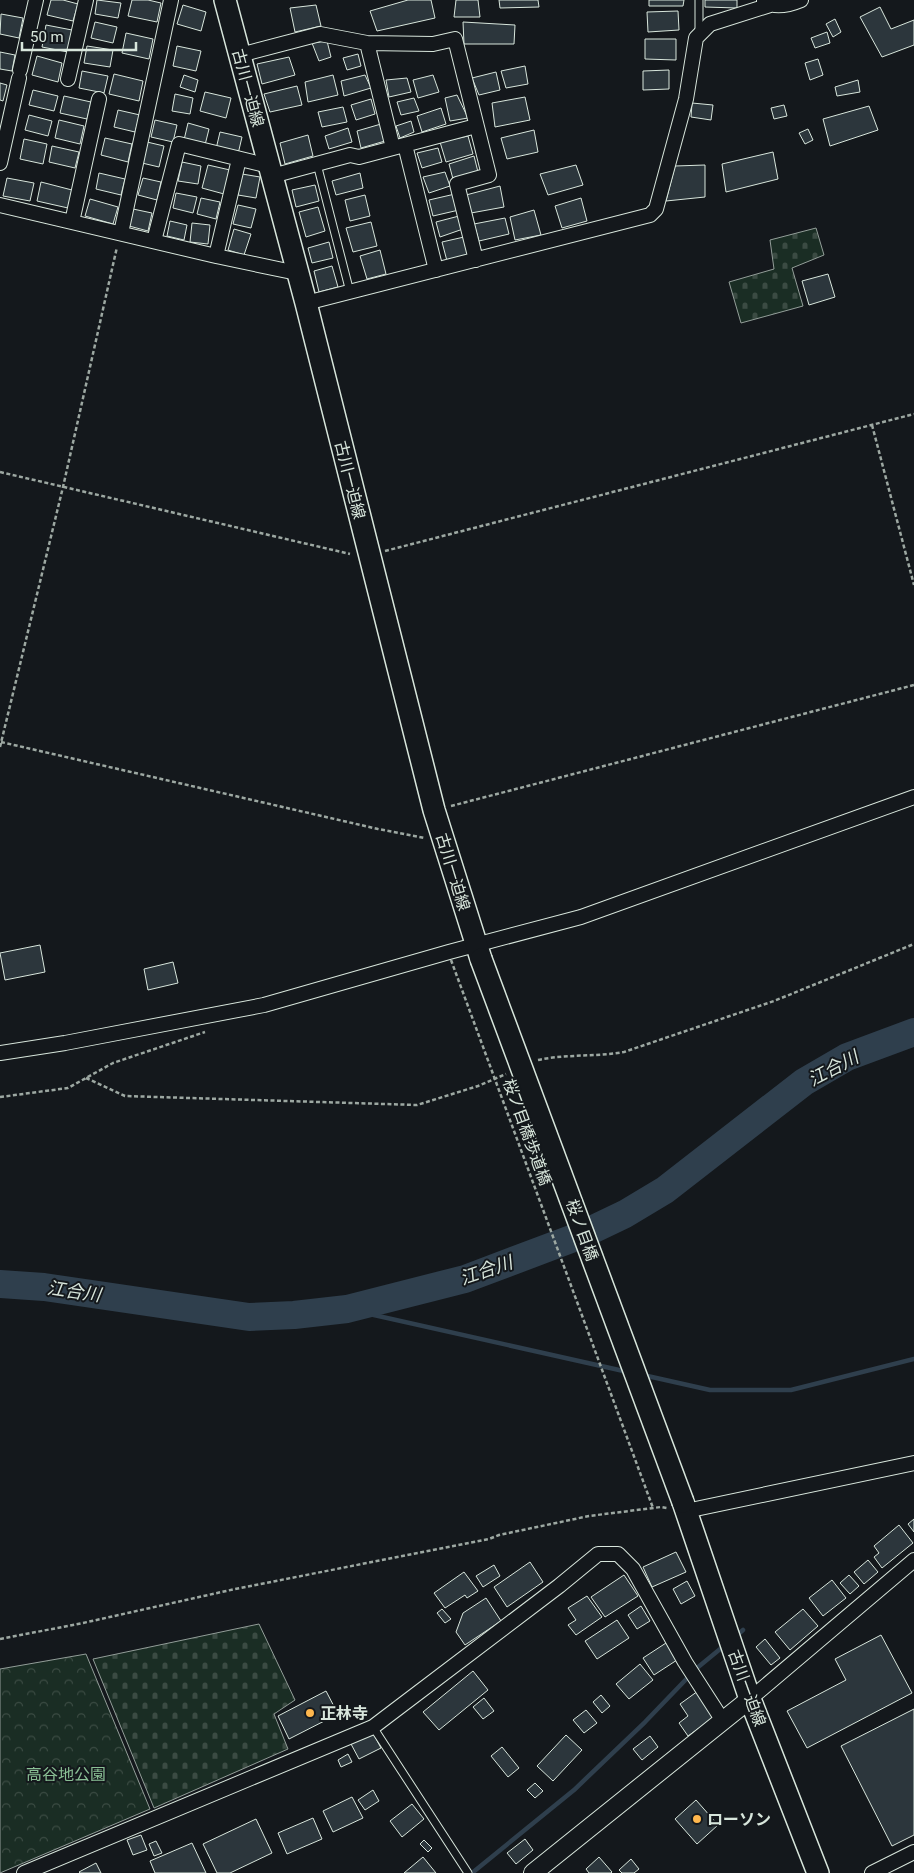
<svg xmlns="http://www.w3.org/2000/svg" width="914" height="1873" font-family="Roboto,'Noto Sans JP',sans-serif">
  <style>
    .cemetery { fill: url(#cemetery-stones); stroke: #939e99 }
    .park { fill: url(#park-crowns); stroke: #939e99 }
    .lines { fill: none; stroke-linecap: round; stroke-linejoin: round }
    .stream { stroke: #2f3f4d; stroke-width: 4.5 }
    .river { stroke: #2f3f4d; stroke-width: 28 }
    .building { fill: #2c363c; stroke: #d8e6dc }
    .service-casing { stroke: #d8e6dc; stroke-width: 9 }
    .minor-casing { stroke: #d8e6dc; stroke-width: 16 }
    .tertiary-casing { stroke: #d8e6dc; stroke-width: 20 }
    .primary-casing { stroke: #d8e6dc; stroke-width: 24 }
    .path { stroke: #9da8a2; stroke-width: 2.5; stroke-dasharray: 4 2.5; stroke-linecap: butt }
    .service { stroke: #14181c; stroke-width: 7 }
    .minor { stroke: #14181c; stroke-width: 14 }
    .tertiary { stroke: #14181c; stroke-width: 18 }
    .primary { stroke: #14181c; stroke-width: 21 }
    .primary-bridge-casing { stroke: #d8e6dc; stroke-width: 24; stroke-linecap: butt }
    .path-bridge { stroke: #9da8a2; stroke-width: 2.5; stroke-dasharray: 4 2.5; stroke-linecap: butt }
    .primary-bridge { stroke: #14181c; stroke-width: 21 }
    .poi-dot { fill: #ffb74d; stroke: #14181c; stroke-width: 2 }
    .labels { text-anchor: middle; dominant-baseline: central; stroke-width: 4; stroke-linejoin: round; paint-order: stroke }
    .street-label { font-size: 16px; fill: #d8e6dc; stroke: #14181c }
    .poi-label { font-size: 16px; font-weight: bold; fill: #d8e6dc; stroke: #14181c; text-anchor: start }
    .park-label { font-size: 16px; fill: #8ac095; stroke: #14181c }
    .water-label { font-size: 18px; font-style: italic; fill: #d8e6dc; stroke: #14181c }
  </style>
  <defs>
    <pattern id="cemetery-stones" width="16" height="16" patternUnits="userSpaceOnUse" patternTransform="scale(1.25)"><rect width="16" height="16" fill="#1a2d24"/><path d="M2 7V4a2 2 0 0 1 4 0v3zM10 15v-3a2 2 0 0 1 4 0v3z" fill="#3b4b43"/></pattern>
    <pattern id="park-crowns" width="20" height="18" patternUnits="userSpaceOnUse" patternTransform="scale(1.25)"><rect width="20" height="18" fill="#1a2d24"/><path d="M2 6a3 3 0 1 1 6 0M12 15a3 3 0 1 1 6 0" fill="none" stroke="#3b4b43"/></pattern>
  </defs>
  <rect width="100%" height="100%" fill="#14181c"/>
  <path class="cemetery" d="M816,228L824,255L792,268L803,306L741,323L729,282L774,269L770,240Z
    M259,1624L295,1700L274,1714L288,1749L154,1808L93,1659Z"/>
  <path class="park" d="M86,1654L150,1809L0,1873V1669Z"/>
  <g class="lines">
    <path class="stream" d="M347,1309L628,1372
      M643,1375L710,1390H791L914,1359
      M735,1637L743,1630
      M472,1873L574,1790L645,1722L697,1668L725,1645"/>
    <path class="river" d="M0,1284L44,1287L249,1317L294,1315L347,1309L465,1279L579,1236L625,1214L665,1190L804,1082L847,1057L914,1032"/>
  </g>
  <path class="building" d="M51,0H63L78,4L73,21L47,15Z
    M97,0L121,3L118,18L95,14Z
    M132,0H148L161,3L157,22L128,16Z
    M408,0H431L435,18L377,31L370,11Z
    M456,0H478L480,17H454Z
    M499,0H538L539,7L500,8Z
    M649,0H684L683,6H649Z
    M705,0H737V8L705,7Z
    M183,5L206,12L201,31L177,24Z
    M316,5L321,26L295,32L290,8Z
    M880,7L891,29L914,20V45L882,57L860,17Z
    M678,11L679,30L648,32L647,12Z
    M1,14L23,18L19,38L0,34Z
    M835,19L841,32L833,37L826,24Z
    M95,22L117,27L113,43L91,38Z
    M463,22L515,25L514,44H464Z
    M46,25L72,30L68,52L42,47Z
    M827,32L830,43L815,48L811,38Z
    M126,33L153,39L149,59L122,53Z
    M645,39H676V60L645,59Z
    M327,41L331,57L319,61L312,43Z
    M87,46L113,50L110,67L84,63Z
    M177,46L201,51L196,71L173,66Z
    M0,52L15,55L12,71L0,69Z
    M358,54L361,66L347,70L343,58Z
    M37,56L62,63L58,82L32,75Z
    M289,57L295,75L262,84L257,64Z
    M818,59L823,75L810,80L805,63Z
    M525,66L528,84L506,88L501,71Z
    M669,70V89L643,90V71Z
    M82,71L108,76L104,93L79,88Z
    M496,72L500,90L479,95L472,78Z
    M114,74L143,81L139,101L109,94Z
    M184,75L198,80L195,92L180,87Z
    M333,75L338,95L308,102L305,82Z
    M365,75L371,88L344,96L341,81Z
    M433,75L439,92L418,98L413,80Z
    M407,78L411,92L389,97L386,80Z
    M858,80L860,92L837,96L835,87Z
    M0,83L7,85L3,101L0,100Z
    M297,86L302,105L270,112L264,94Z
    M33,90L58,96L54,111L29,105Z
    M205,92L231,98L226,118L200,111Z
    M175,94L193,98L190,114L172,111Z
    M457,95L468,118L450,121L445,98Z
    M64,96L91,102L87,119L60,113Z
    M525,97L530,120L495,127L492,103Z
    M414,98L419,111L401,115L397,102Z
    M371,99L375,114L356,120L351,105Z
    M692,103L713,105L711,120L691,117Z
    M784,105L787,116L774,119L771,108Z
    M869,106L878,130L830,146L823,119Z
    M343,107L347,122L322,127L318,112Z
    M441,108L446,124L422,132L417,116Z
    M118,110L140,115L135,132L114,127Z
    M29,115L52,121L48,136L25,130Z
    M59,120L84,126L80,144L55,138Z
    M155,120L177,125L173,142L151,137Z
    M411,121L414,132L400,138L396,126Z
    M188,123L209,129L205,145L184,140Z
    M381,124L385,141L361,148L357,131Z
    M348,128L352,142L329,149L325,136Z
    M808,129L813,140L805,144L799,133Z
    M534,130L538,152L507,159L501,138Z
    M220,132L242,137L238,154L216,149Z
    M308,135L313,156L285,164L280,143Z
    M468,136L473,154L446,162L440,142Z
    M105,138L132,144L128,162L101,155Z
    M24,139L47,144L43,164L20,159Z
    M147,142L164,146L159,167L142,163Z
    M52,146L79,152L75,168L49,162Z
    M438,148L442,162L422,168L417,153Z
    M773,152L778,179L726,192L722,164Z
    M474,156L478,172L453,179L449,164Z
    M182,162L201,166L198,184L178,181Z
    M208,165L230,170L224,194L202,188Z
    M576,165L583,185L548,195L540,174Z
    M705,165V197L666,201L675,166Z
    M445,172L450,186L429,193L423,177Z
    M99,173L125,179L121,195L96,189Z
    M360,173L363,188L336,195L332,181Z
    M242,174L260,177L256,198L238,195Z
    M7,178L34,183L30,201L3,196Z
    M143,178L161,182L157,200L138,195Z
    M41,182L72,190L68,208L37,201Z
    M315,185L319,201L296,207L292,190Z
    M500,186L504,207L471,213L466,195Z
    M176,193L197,197L193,213L173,208Z
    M455,194L459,210L433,216L429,200Z
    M365,195L370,216L350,221L345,200Z
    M201,198L220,202L216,219L197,214Z
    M581,198L587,221L562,228L555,206Z
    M90,199L118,207L113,224L85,216Z
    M238,205L256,209L251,228L233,224Z
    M318,207L325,231L306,237L299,212Z
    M133,209L152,213L148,231L129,226Z
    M534,210L541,235L515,240L510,217Z
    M459,216L463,229L440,237L436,222Z
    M505,218L509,234L479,241L474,224Z
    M170,221L187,225L184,240L167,236Z
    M371,222L377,246L353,252L346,228Z
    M192,223L210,225L208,244L190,242Z
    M234,229L251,234L244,255L228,250Z
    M464,237L469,254L447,261L442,242Z
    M329,242L333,258L312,263L308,248Z
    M380,250L386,274L367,279L360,256Z
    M332,266L338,287L319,292L314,271Z
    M828,274L835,297L809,305L802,281Z
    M40,945L45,972L5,980L0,953Z
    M173,962L178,983L148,990L144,969Z
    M914,1519V1532L908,1524Z
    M899,1525L913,1543L882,1568L874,1557L879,1553L874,1546Z
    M676,1552L686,1572L652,1587L643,1567Z
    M868,1560L878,1572L864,1584L854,1572Z
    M530,1562L543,1582L507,1607L494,1587Z
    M494,1565L500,1576L483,1587L476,1576Z
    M464,1572L478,1591L467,1598L465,1595L445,1608L434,1593Z
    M624,1575L638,1596L605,1617L591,1597Z
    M849,1575L859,1586L850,1594L840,1583Z
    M832,1580L846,1598L823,1616L809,1598Z
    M687,1581L695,1596L681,1604L673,1589Z
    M587,1596L602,1617L576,1635L568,1625L576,1620L568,1608Z
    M486,1598L501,1621L465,1645L456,1632L463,1613Z
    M641,1606L650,1621L637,1629L628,1615Z
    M442,1609L451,1619L445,1623L437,1613Z
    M803,1609L818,1626L790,1650L775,1632Z
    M617,1620L629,1638L597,1659L585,1641Z
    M881,1635L912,1693L807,1748L787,1711L846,1680L835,1659Z
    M765,1639L780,1658L771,1665L756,1647Z
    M666,1643L677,1660L654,1675L643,1658Z
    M640,1664L653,1680L629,1699L616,1684Z
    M473,1671L488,1690L439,1730L423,1712Z
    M326,1691L338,1714L289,1739L278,1716Z
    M698,1691L716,1716L688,1736L679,1723L688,1716L680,1704Z
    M601,1695L610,1706L602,1713L593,1702Z
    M484,1698L494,1711L483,1719L473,1707Z
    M914,1709V1835L892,1846L841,1746Z
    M586,1710L597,1723L584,1733L573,1720Z
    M373,1733L381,1748L359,1759L351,1744Z
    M566,1735L582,1750L553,1781L537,1766Z
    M650,1736L658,1747L642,1760L633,1749Z
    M502,1747L519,1768L508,1777L491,1756Z
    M348,1754L352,1762L341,1767L338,1760Z
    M535,1783L543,1791L535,1798L527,1790Z
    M373,1790L379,1801L365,1810L358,1800Z
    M352,1797L363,1818L333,1832L323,1811Z
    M696,1800L718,1825L697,1844L675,1819Z
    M412,1804L424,1819L402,1837L390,1821Z
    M313,1818L322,1839L287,1854L278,1833Z
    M256,1819L272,1853L230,1873H217L203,1844Z
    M141,1835L147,1850L133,1855L127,1840Z
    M525,1839L533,1850L516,1864L507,1853Z
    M424,1840L432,1848L428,1852L420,1844Z
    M156,1841L162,1853L154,1856L149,1844Z
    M192,1843L206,1873H155L150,1861Z
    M423,1857L436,1873H404Z
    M599,1857L612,1872L611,1873H589L586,1869Z
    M631,1859L639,1869L634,1873H622L619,1870Z
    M96,1863L101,1873H80L79,1872Z"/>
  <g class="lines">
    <defs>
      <path id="service" d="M699,0V32
        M317,164L350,292
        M373,1727L468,1873"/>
      <path id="minor" d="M764,1C775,9 789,5 801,0
        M367,43L393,148
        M240,55L320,34L367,43L433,44L455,39L489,175L457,184L476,260
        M20,70L36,0
        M68,79L86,0
        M405,145L436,270
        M0,163L19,78
        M272,176L350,155L359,157L476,126
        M0,205L216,256L297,273
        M72,222L99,99
        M121,233L171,0
        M154,241L179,144L269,166
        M216,256L239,159
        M306,303L650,215L656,209L686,99L696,38L710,24L770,5
        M0,1053L65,1043L264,1005L449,952L581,917L914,797
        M686,1511L914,1463
        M750,1699L914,1560
        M24,1873L373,1727L559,1586L598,1554H618L633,1569L685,1662L723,1721
        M872,1873L914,1852"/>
      <path id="tertiary" d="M533,1873L750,1699"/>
      <path id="primary" d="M225,0L306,303L434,810L481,959
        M683,1502L750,1699L818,1873"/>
    </defs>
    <use href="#service" class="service-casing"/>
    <use href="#minor" class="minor-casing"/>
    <use href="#tertiary" class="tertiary-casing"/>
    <use href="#primary" class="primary-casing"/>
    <path class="path" d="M872,425L914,585
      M0,472L350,554
      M385,551L914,414
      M1,742L378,829L425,838
      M0,747L63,487L117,247
      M451,806L914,685
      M538,1060C566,1054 595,1057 624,1052L774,1001L914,944
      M86,1078L125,1096L417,1105L478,1086L506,1074
      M0,1097L68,1088L113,1063L205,1032
      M0,1639L83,1623L235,1589L489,1539L499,1535L589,1516L661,1507L667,1508"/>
    <use href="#service" class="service"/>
    <use href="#minor" class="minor"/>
    <use href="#tertiary" class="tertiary"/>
    <use href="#primary" class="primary"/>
    <defs>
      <path id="primary-bridge" d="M481,959L683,1502"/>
    </defs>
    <use href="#primary-bridge" class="primary-bridge-casing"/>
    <path class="path-bridge" d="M451,960L653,1508"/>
    <use href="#primary-bridge" class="primary-bridge"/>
  </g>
  <g class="poi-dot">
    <circle cx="310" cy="1713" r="5"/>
    <circle cx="697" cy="1819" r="5"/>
  </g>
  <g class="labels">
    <g class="street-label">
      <text transform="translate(248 88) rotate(75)">古川一迫線</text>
      <text transform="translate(350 480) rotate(76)">古川一迫線</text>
      <text transform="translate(453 872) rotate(73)">古川一迫線</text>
      <text transform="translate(527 1132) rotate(70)">桜ノ目橋歩道橋</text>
      <text transform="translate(582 1230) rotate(70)">桜ノ目橋</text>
      <text transform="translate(747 1688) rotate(70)">古川一迫線</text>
    </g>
    <g class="poi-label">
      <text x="320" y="1713">正林寺</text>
      <text x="707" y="1819">ローソン</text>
    </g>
    <g class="park-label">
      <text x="66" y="1774">高谷地公園</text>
    </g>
    <g class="water-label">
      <text transform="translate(833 1068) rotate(-28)">江合川</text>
      <text transform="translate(486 1270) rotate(-19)">江合川</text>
      <text transform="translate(74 1291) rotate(8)">江合川</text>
    </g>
  </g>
  <path d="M22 42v8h114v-8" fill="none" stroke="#d8e6dc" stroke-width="2.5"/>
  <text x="30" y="42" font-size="15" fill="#d8e6dc" stroke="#14181c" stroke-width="4" paint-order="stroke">50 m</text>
</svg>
